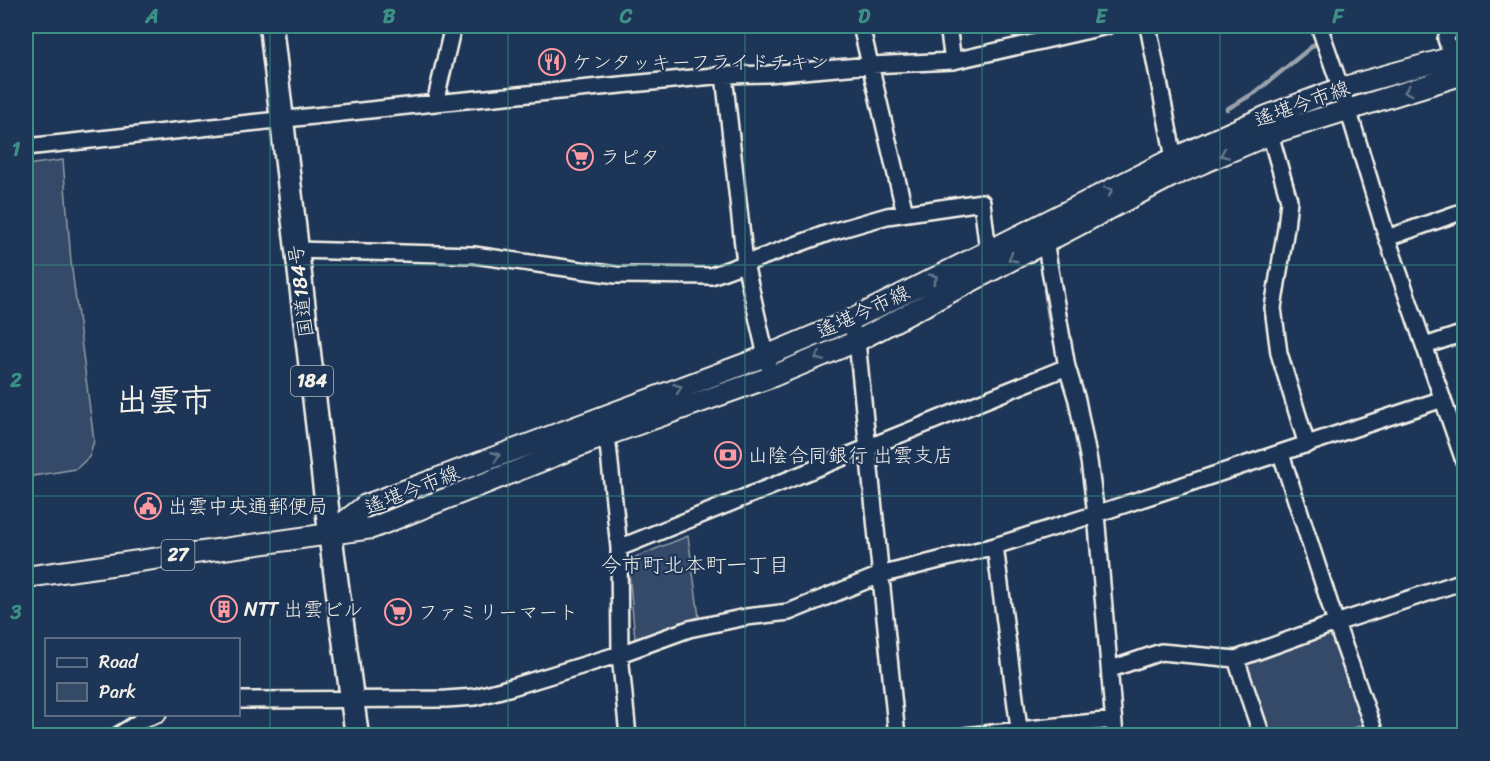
<svg xmlns="http://www.w3.org/2000/svg" width="1490" height="761" font-family="Sriracha,'Klee One',sans-serif">
  <style>
    .green { fill: #354a67; stroke: #949ea8; stroke-width: 1.5 }
    .lines { fill: none; stroke-linecap: round; stroke-linejoin: round }
    .stream { stroke: #9aa2ab; stroke-width: 4.5 }
    .minor-casing { stroke: #f4f1e8; stroke-width: 20 }
    .major-casing { stroke: #f4f1e8; stroke-width: 24 }
    .highway-casing { stroke: #f4f1e8; stroke-width: 27 }
    .minor { stroke: #1d3557; stroke-width: 15 }
    .major { stroke: #1d3557; stroke-width: 20 }
    .highway { stroke: #1d3557; stroke-width: 22 }
    .oneway { stroke: #68778a }
    .grid { fill: none; stroke: #3d8f86; stroke-width: 1.5; stroke-opacity: 0.55 }
    .labels { text-anchor: middle; dominant-baseline: central; stroke-width: 4.5; stroke-linejoin: round; paint-order: stroke }
    .shield { fill: #1d3557; stroke: #b4b9bc; stroke-width: 1.5 }
    .shield-label { font-size: 18px; font-weight: bold; fill: #f4f1e8 }
    .poi-label { font-size: 20px; fill: #f4f1e8; stroke: #1d3557; text-anchor: start }
    .street-label { font-size: 20px; fill: #f4f1e8; stroke: #1d3557 }
    .neighbourhood-label { font-size: 21px; fill: #f4f1e8; stroke: #1d3557 }
    .town-label { font-size: 32px; font-weight: bold; fill: #f4f1e8; stroke: #1d3557 }
    .neatline { fill: none; stroke: #3d8f86; stroke-width: 2 }
    .grid-label { font-size: 20px; text-anchor: middle; font-weight: bold; fill: #3d8f86 }
  </style>
  <rect width="100%" height="100%" fill="#1d3557"/>
  <filter id="ink" filterUnits="userSpaceOnUse"><feTurbulence type="fractalNoise" baseFrequency=".0167" numOctaves="2"/><feDisplacementMap in="SourceGraphic" scale="12" xChannelSelector="R" yChannelSelector="G"/><feConvolveMatrix kernelMatrix="1 2 1 2 8 2 1 2 1" color-interpolation-filters="sRGB"/></filter>
  <g filter="url(#ink)">
    <path class="green" d="M63,160L71,262L94,441L89,457L76,469L26,477V165Z
      M688,536L699,617L635,639L628,560Z
      M1330,631L1334,633L1365,724L1334,735H1269L1244,665L1247,660Z"/>
    <g class="lines">
      <path class="stream" d="M1227,109L1256,92L1337,26
        M1045,290L1051,330L1057,348"/>
      <defs>
        <path id="minor" d="M861,26L905,213
          M948,26L953,61
          M1148,26L1174,158
          M1319,26L1348,109L1387,238L1464,461
          M1451,26L1446,39L1452,57
          M724,75L745,263L768,365
          M435,103L453,26
          M1270,134L1289,200L1286,228L1273,308L1279,353L1307,445
          M26,147L435,103L724,75L768,74L871,65L953,61L1107,26
          M1387,238L1464,211
          M1045,241L1067,367L1077,400L1089,461L1096,514L1115,736
          M297,250L474,255L616,275L711,276L828,233L887,216L982,202L988,251
          M849,321L857,341L897,736
          M1425,346L1464,333
          M602,425L607,435L619,548L620,654L628,736
          M1281,454L1336,623L1376,736
          M995,546L1020,736
          M619,548L1067,367
          M1236,659L1262,736
          M1111,669L1161,652L1236,659L1336,623L1464,581
          M238,700L446,699L475,697L512,687L620,654L689,629L746,617L789,612L880,575L995,546L1096,514L1443,399
          M117,736L144,719L158,714
          M964,736L1113,720"/>
        <path id="major" d="M330,533L366,505L766,356L849,321L1174,158L1267,116L1341,88L1464,54
          M26,577L372,528L607,435L771,377L857,341L1170,177L1270,134L1464,74"/>
        <path id="highway" d="M271,26L330,533L357,736"/>
      </defs>
      <use href="#minor" class="minor-casing"/>
      <use href="#major" class="major-casing"/>
      <use href="#highway" class="highway-casing"/>
      <use href="#minor" class="minor"/>
      <use href="#major" class="major"/>
      <use href="#highway" class="highway"/>
    </g>
    <defs><path id="oneway-chevron" d="M-2-3.5L2.5 0L-2 3.5" fill="none" stroke-width="1.6" stroke-linecap="round" stroke-linejoin="round" transform="scale(1.5)"/></defs>
    <g class="oneway">
      <use href="#oneway-chevron" transform="translate(1408 91) rotate(163)"/>
      <use href="#oneway-chevron" transform="translate(1224 154) rotate(157)"/>
      <use href="#oneway-chevron" transform="translate(1109 191) rotate(-26)"/>
      <use href="#oneway-chevron" transform="translate(1012 258) rotate(152)"/>
      <use href="#oneway-chevron" transform="translate(934 278) rotate(-27)"/>
      <use href="#oneway-chevron" transform="translate(819 357) rotate(157)"/>
      <use href="#oneway-chevron" transform="translate(678 388) rotate(-20)"/>
      <use href="#oneway-chevron" transform="translate(496 456) rotate(-21)"/>
    </g>
  </g>
  <path class="grid" d="M270,26V736M508,26V736M745,26V736M982,26V736M1220,26V736M26,265H1464M26,496H1464"/>
  <defs>
    <symbol id="restaurant-ring" viewBox="-11 -11 22 22"><circle r="9.5" fill="#1d3557" stroke="#ff9aa2" stroke-width="1.5"/><path d="M-5-6h1v4h1v-4h1v4h1v-4h1v5L-1.5 .5V6h-2V.5L-5-1ZM5-6V6H3V1.5H1.5Q1.5-4 5-6Z" fill="#ff9aa2"/></symbol>
    <symbol id="supermarket-ring" viewBox="-11 -11 22 22"><circle r="9.5" fill="#1d3557" stroke="#ff9aa2" stroke-width="1.5"/><path d="M-6-5.5h2.5l.6 2H6L4.5 2H-2.5L-4.4-4H-6ZM-1.5 3.2a1.3 1.3 0 1 0 .1 0ZM3 3.2a1.3 1.3 0 1 0 .1 0Z" fill="#ff9aa2"/></symbol>
    <symbol id="bank-ring" viewBox="-11 -11 22 22"><circle r="9.5" fill="#1d3557" stroke="#ff9aa2" stroke-width="1.5"/><path d="M-6-4H6V4H-6ZM0-2.3a2.3 2.3 0 1 0 0 4.6a2.3 2.3 0 1 0 0-4.6Z" fill="#ff9aa2"/></symbol>
    <symbol id="civic-ring" viewBox="-11 -11 22 22"><circle r="9.5" fill="#1d3557" stroke="#ff9aa2" stroke-width="1.5"/><path d="M-.6-6.5H3V-4.5H.6V-3L4-1V1h2V6H-6V1h2V-1L-.6-3ZM-1.2 2.5V6h2.4V2.5Z" fill="#ff9aa2"/></symbol>
    <symbol id="building-ring" viewBox="-11 -11 22 22"><circle r="9.5" fill="#1d3557" stroke="#ff9aa2" stroke-width="1.5"/><path d="M-4-6H4V6H1V3H-1V6H-4ZM-2.5-4.3h1.7v1.8h-1.7ZM.8-4.3h1.7v1.8H.8ZM-2.5-1h1.7V.8h-1.7ZM.8-1h1.7V.8H.8Z" fill="#ff9aa2"/></symbol>
  </defs>
  <g fill-rule="evenodd">
    <use href="#restaurant-ring" x="537" y="47" width="30" height="30"/>
    <use href="#supermarket-ring" x="565" y="142" width="30" height="30"/>
    <use href="#bank-ring" x="713" y="440" width="30" height="30"/>
    <use href="#civic-ring" x="133" y="491" width="30" height="30"/>
    <use href="#building-ring" x="209" y="594" width="30" height="30"/>
    <use href="#supermarket-ring" x="383" y="597" width="30" height="30"/>
  </g>
  <g class="labels">
    <g class="shield">
      <rect x="291" y="366" width="42" height="30" rx="4.5"/>
      <rect x="161.5" y="540" width="33" height="30" rx="4.5"/>
    </g>
    <g class="shield-label">
      <text x="312" y="381">184</text>
      <text x="178" y="555">27</text>
    </g>
    <g class="poi-label">
      <text x="572" y="62">ケンタッキーフライドチキン</text>
      <text x="600" y="157">ラピタ</text>
      <text x="748" y="455">山陰合同銀行 出雲支店</text>
      <text x="168" y="506">出雲中央通郵便局</text>
      <text x="244" y="609">NTT 出雲ビル</text>
      <text x="418" y="612">ファミリーマート</text>
    </g>
    <g class="street-label">
      <text transform="translate(1302 104) rotate(-20)">遙堪今市線</text>
      <text transform="translate(301 291) rotate(-97)">国道184号</text>
      <text transform="translate(863 312) rotate(-25)">遙堪今市線</text>
      <text transform="translate(412 490) rotate(-22)">遙堪今市線</text>
    </g>
    <g class="neighbourhood-label">
      <text x="695" y="565">今市町北本町一丁目</text>
    </g>
    <g class="town-label">
      <text x="164" y="400">出雲市</text>
    </g>
  </g>
  <rect width="1490" height="761" fill="none" stroke="#1d3557" stroke-width="66"/>
  <rect x="45" y="638" width="195" height="78" fill="#1d3557" stroke="#738091" stroke-width="1.5"/>
  <rect x="57" y="658" width="30" height="9" fill="#1d3557" stroke="#738091" stroke-width="1.5"/>
  <text x="99" y="668" font-size="18" fill="#f4f1e8">Road</text>
  <rect x="57" y="683" width="30" height="18" fill="#354a67" stroke="#738091" stroke-width="1.5"/>
  <text x="99" y="698" font-size="18" fill="#f4f1e8">Park</text>
  <rect x="33" y="33" width="1424" height="695" class="neatline"/>
  <g class="grid-label">
    <text x="152" y="23">A</text>
    <text x="389" y="23">B</text>
    <text x="626" y="23">C</text>
    <text x="864" y="23">D</text>
    <text x="1101" y="23">E</text>
    <text x="1338" y="23">F</text>
    <text x="16" y="156">1</text>
    <text x="16" y="387">2</text>
    <text x="16" y="619">3</text>
  </g>
</svg>
